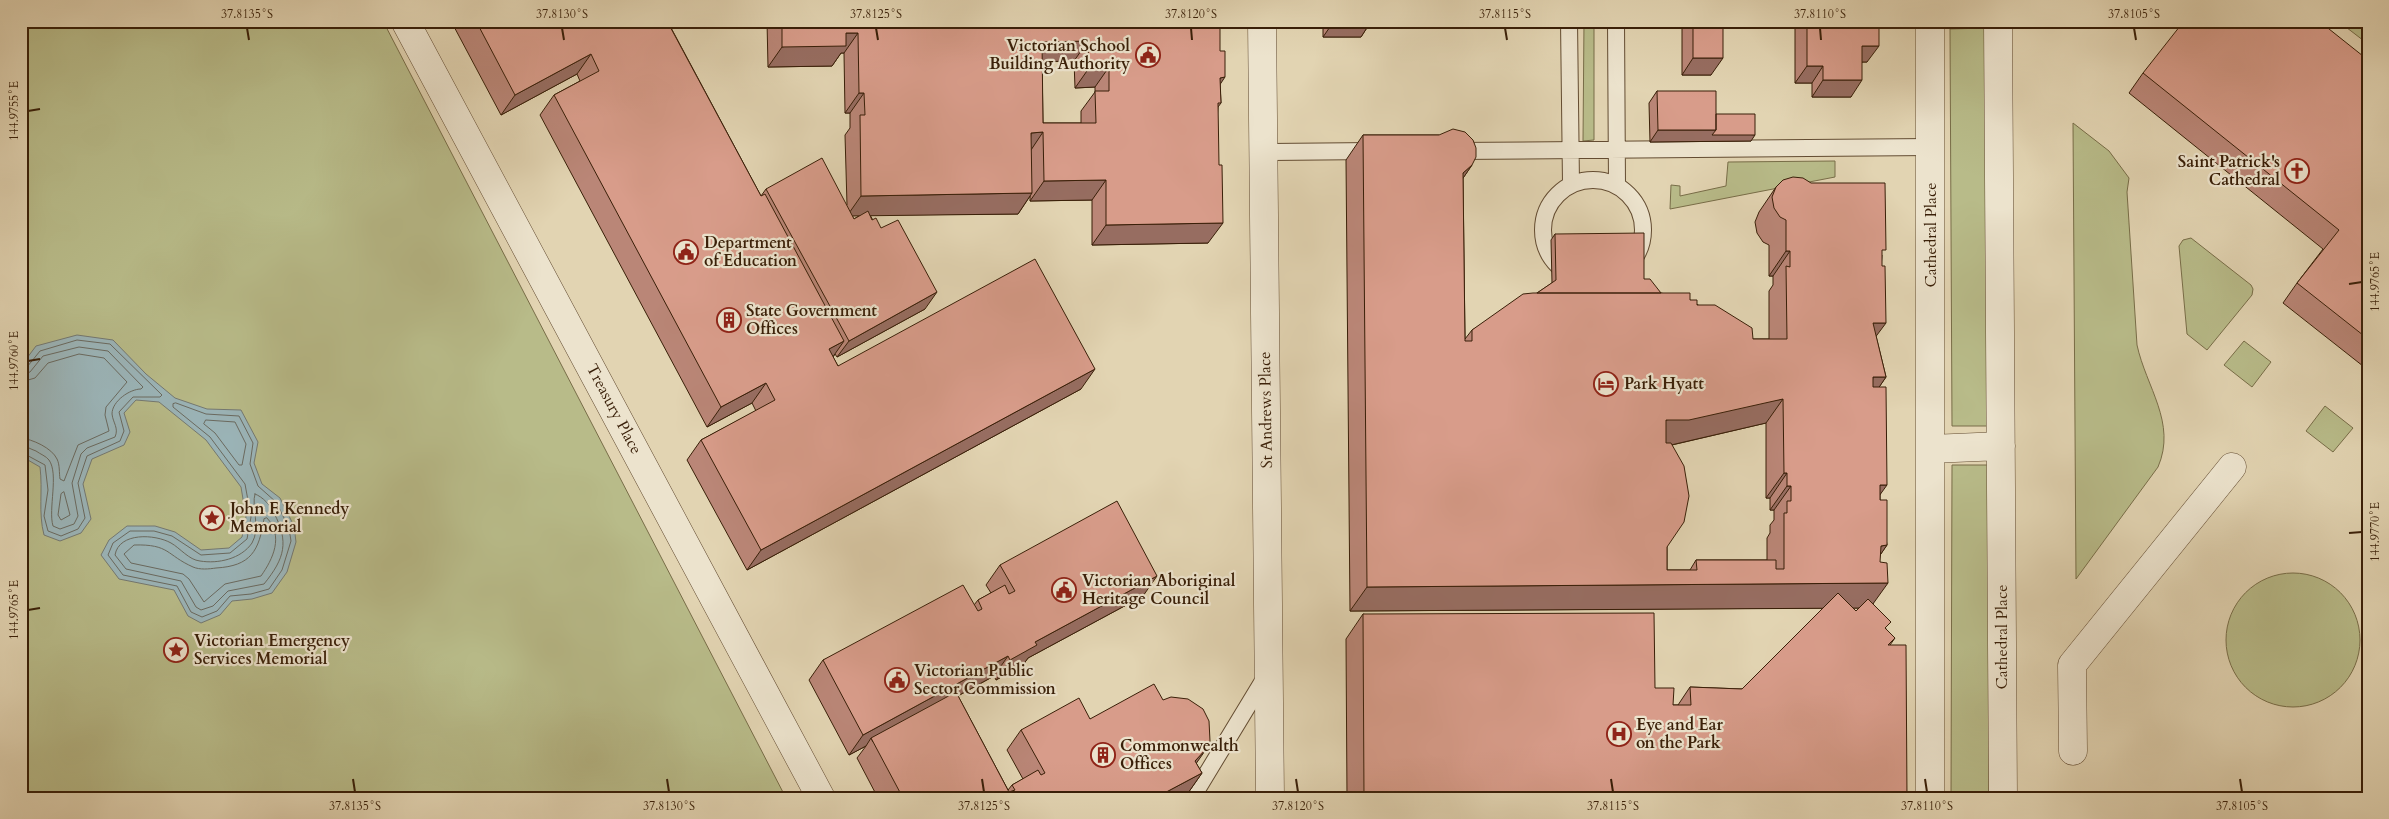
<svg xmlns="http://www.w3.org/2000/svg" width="2389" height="819" font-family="Cardo,serif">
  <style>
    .green { fill: #b8bb89; stroke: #786d48 }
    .water { fill: #9bb5b9; stroke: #747972 }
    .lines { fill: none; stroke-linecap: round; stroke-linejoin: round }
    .shore { stroke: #6a6a60; stroke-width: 1 }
    .lane-casing { stroke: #634c32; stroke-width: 18 }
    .street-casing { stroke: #634c32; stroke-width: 29 }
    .lane { stroke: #ece3cd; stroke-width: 16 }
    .street { stroke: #ece3cd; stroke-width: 28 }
    .wall { fill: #ba8677; stroke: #391f08; fill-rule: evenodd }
    .shaded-wall { fill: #976d61; stroke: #391f08 }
    .building { fill: #d89c8a; stroke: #391f08; fill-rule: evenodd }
    .ticks { fill: none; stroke: #391f08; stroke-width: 2 }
    .labels { text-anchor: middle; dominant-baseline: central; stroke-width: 4.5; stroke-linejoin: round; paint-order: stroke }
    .poi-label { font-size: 16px; font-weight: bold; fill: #391f08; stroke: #ece3cd; text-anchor: start }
    .street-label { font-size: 16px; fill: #391f08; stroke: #ece3cd }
    .neatline { fill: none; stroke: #391f08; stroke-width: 2 }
    .ticks-label { font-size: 12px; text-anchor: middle; fill: #391f08 }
  </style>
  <rect width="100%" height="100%" fill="#e2d4b2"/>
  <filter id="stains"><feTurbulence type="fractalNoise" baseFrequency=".004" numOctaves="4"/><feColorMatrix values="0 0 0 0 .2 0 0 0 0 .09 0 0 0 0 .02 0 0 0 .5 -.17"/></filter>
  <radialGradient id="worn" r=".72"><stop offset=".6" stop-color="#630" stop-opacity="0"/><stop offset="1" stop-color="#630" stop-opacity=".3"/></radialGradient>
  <path class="green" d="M21,21H383L786,798H21Z
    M1584,21H1594V140L1583,141Z
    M2338,21H2368V44Z
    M1985,28L1988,426H1952L1950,29Z
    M2073,123L2109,151L2129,178L2127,192L2137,345C2146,387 2177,423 2158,467L2076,579Z
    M1835,161V177L1670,209L1671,185L1680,186V196L1726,186L1728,162Z
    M2191,238L2251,285L2253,289L2252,295L2207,350L2187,334L2179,246L2183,240Z
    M2244,341L2271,362L2252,387L2224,365Z
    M2325,406L2353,428L2333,452L2306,431Z
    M1952,465H1989V798H1951Z
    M2226 640a67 67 0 1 1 134 0a67 67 0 1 1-134 0Z"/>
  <path class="water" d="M77,335L113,340L146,374L175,398L207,409L241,410L258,442L254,463L262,484L280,498L294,526L296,542L287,572L272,593L252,599L232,601L220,615L201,623L188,616L174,590L119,579L101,555L109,540L127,526H155L175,532L201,550L229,548L242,537L246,517L241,487L206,440L159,402L136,400L124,413L130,432L124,445L92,459L83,484L91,519L81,533L60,541L44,535C38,512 43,491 40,467L21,456V366L36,346Z"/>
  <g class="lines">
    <path class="shore" d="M21,368L27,367L40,351L77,340L110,344L162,395L160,397H133L119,412L124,431L120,441L87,456L78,483L85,518L78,529L61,536L48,531L44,516L48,490L45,465L21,452
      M21,375L30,372L43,356L79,347L108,351L143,387L141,389C130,389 112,401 112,414C113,423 119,428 115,437L87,448L81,454L72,483L78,516L74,524L60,529L53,526C48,509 59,474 49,460C46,456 40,454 36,451C30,449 27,446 21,446
      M21,382L35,378L48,363L79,354L104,358L127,382L106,407L105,415L109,431L78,445L64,481L60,479C59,473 60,465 57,459C52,448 32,439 21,438
      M176,403L206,414L239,416L253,443L250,464L258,486L276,502L289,528L291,541L282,570L269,589L251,594L230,596L217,611L202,617L191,612L177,586L123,575L108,555L113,543L130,531H154L172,536L201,555L230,553L247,539L251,517L245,484L210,437L173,407V404Z
      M206,420L235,422L246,444L242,465H239L215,433L204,424Z
      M64,492L70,515L61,520L58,515L61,494Z
      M255,494C263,497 270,505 274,513C289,542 285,558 264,584L228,591L213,606L201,610L196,607L181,581L126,569L115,555C119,532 155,534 171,543C180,548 189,560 200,561C218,564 241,559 252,543C261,528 251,506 255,494Z
      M267,518C284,536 273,559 261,576L225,584L204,602L189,579L183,574L131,563L124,554L134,545C170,544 166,555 193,567C200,570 209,569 216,568C251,566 259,551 264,519Z"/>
    <defs>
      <path id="lane" d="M1569,21L1571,184
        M1616,21L1617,186
        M1456,151L1931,147
        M1264,152L1374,151
        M1543 230a50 50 0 1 1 100 0a50 50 0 1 1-100 0Z
        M1192,798L1266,676"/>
      <path id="street" d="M405,21L821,798
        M1262,21L1270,798
        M1998,21L2003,798
        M1931,449L2001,446
        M2073,751L2072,665L2232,467
        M1930,798V21"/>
    </defs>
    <use href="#lane" class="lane-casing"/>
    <use href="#street" class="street-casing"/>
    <use href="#lane" class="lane"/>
    <use href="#street" class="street"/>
  </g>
  <path class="wall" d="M451,21H674L669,24L761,196L766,189L847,205L845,135L850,128V113H845L844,53H841L832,66L768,67L767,21H1216L1220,84L1221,103L1218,107L1208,243L1092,245V200L1030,201V196L1018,214L870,215L925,309L837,357L835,354L833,357L838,366L1081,389L747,570L687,460L701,440L756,411L752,403L707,427L540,115L554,95L580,81L577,74L501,115ZM1074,61L1075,88L1095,87V92L1081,111V123H1043L1042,62ZM858,215H860L854,219L852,216Z
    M1323,21H1515L1370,23L1361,37H1323Z
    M1646,21H1723L1711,75H1682V25H1646Z
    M1737,21H1765L1761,27L1737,28Z
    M1795,21H1879L1867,62H1862L1851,97H1812V83H1795Z
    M2368,60V370L2283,303L2297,283L2323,249L2129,93L2143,73Z
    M1657,91L1716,114L1751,141L1650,142L1649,103Z
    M1363,135H1439L1472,165L1463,178L1465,339L1472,330L1537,293L1552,283L1551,240L1555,234L1644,279L1661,293L1690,300L1753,339H1769V291L1773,285V276H1769V245L1763,242L1757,233L1755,222L1759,212L1776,187L1882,255L1876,336L1886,377L1879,387L1880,495V500L1887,545L1880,555L1873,604L1886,629L1895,638L1890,645L1907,798H1347L1346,639L1363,614L1655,688L1673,705H1678L1690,687L1742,689L1824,608L1350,611L1346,160ZM1766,423V498H1770V510H1774V520L1770,525V533L1767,538V560H1696L1690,570H1667V547L1672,445ZM1852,608H1859L1856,611Z
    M1000,565L1143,596L1028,658L1023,665L996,680L994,676L958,696L1008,790L1012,785L1023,779L1007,750L1021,730L1090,719L1196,763L1202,773L1188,793L1179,798H878L857,758L866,746L849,755L809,680L823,660L974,605L978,600L991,593L986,585Z"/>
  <path class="shaded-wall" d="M659,21H674L650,35Z
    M1334,21H1515L1370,23L1361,37H1323Z
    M1649,21H1685L1682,25H1646Z
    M1742,21H1765L1761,27L1737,28Z
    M846,33H858L844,53H841L832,66L768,67L782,47Z
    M1088,41L1074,61L1028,62L1042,42Z
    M1862,46H1879L1867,62H1851Z
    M591,54L577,74L501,115L515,95Z
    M1693,58H1723L1711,75H1682Z
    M1807,66H1823L1812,83H1795Z
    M1109,67L1095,87L1075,88L1089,68Z
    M1225,77L1211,98L1220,78Z
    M1823,80H1862L1851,97H1812Z
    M859,93H864L850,113H845Z
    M1658,130H1716L1755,135L1751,141L1650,142Z
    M1043,132L1029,153L1031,133Z
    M1472,165L1455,190L1463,173Z
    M1106,180L1092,200L1030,201L1044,181Z
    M1032,193L1018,214L847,216L861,196Z
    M1223,223L1208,243L1092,245L1106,225Z
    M1786,251H1790L1773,276H1769Z
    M937,292L925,309L837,357L849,341Z
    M1873,323H1886L1868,347Z
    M844,341L830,361L829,349Z
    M1095,369L1081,389L747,570L761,550Z
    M1873,377H1886L1869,402Z
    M766,383L752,403L707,427L721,407Z
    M1783,399L1766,423L1671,445H1649L1666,420Z
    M1784,473H1787L1770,498H1766Z
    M1880,485H1887L1869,510Z
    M1787,486H1791L1774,510H1770Z
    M1887,545L1870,570L1881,546Z
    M1157,576L1143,596L1028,658L1023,665L996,680L1010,660L1035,642Z
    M1888,583L1870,608L1350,611L1367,587Z
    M1008,656L994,676L873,742L871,738L866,746L849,755L863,735Z
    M1207,748L1193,768L1195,761Z
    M1202,773L1188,793L1179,798H1155Z"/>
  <path class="building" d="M476,21H667L761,196L765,194L844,341L829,349L838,366L1035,259L1095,369L761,550L701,440L775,400L766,383L721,407L554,95L599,71L591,54L515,95Z
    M782,21H1216V28H1220V51H1225V77L1220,78L1221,103H1218L1219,165H1222L1223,223L1106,225V180L1044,181L1043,132L1031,133L1032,193L861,196L860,115H865L864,93H859L858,33H846V46L782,47ZM1088,41L1089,68L1109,67V91H1095L1096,123H1043L1042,42Z
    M1693,21H1723V58H1693Z
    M1807,21H1879V46H1862V80H1823V66H1807Z
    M2184,21H2319L2368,60V339L2297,283L2339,230L2143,73Z
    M1657,91H1716V130H1658Z
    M1716,114H1755V135H1712L1716,130Z
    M1453,129L1465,132L1473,140L1476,148V157L1472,165L1463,173L1465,341H1472V330L1523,294L1533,293H1690V300H1697V305H1715L1752,328L1753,339H1787L1786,266L1790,267V251H1786V220L1780,217L1774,208L1772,197L1776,187L1783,180L1793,177L1803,178L1811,183H1885L1886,250H1882V266H1885L1886,323H1873L1886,377H1873V387H1886L1887,485H1880V500H1887V545L1881,546L1880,562L1887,563L1888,583L1367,587L1363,135H1439ZM1783,399L1784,473H1787V486H1791V501H1787V513H1784V569H1776V560H1696L1697,570H1667V547L1684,522L1689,496L1684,466L1671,443H1666V420H1689Z
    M822,158L854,219L868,211L872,220L876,218L881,228L898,220L937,292L849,341L766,189Z
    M1644,233V279H1650L1661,293H1537L1556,280L1555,234Z
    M1117,501L1157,576L1035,642L1037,645L1010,660L1008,656L863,735L823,660L963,585L978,611L982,609L978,600L1005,585L1009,594L1015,591L1000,565Z
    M1838,593L1856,611L1868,599L1891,622L1885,628L1895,638L1888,645H1906L1907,798H1364L1363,614L1654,613L1655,688H1674L1673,705H1691L1690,687L1742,689Z
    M1154,684L1163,700L1171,697L1188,699L1203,709L1209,721L1210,741L1207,748L1195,761L1202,773L1155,798H903L871,738L956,692L1009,792L1015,790L1012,785L1038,770L1041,775L1045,773L1021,730L1079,698L1090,719Z"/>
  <path class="ticks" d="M247,28L249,40M562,28L564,40M876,28L878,40M1191,28L1192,40M1505,28L1507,40M1820,28L1821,40M2134,28L2136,40M28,111L40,109M2349,284L2362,282M28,361L40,359M2349,533L2362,532M28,610L40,608M353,779L355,792M667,779L669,792M982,779L984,792M1296,779L1298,792M1611,779L1613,792M1925,779L1927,792M2240,779L2242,792"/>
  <defs>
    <symbol id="civic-ring" viewBox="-11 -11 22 22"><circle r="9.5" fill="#ece3cd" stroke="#8f2418" stroke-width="1.5"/><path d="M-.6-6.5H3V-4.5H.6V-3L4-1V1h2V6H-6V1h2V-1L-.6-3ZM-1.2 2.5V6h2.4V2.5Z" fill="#8f2418"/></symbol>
    <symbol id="church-ring" viewBox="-11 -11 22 22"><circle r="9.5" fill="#ece3cd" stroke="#8f2418" stroke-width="1.5"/><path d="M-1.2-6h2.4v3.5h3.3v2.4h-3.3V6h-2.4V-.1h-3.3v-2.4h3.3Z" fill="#8f2418"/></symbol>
    <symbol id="building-ring" viewBox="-11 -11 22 22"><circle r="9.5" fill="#ece3cd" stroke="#8f2418" stroke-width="1.5"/><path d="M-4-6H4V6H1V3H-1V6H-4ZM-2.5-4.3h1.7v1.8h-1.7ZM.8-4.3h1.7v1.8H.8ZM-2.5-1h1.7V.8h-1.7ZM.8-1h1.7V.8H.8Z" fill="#8f2418"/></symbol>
    <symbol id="hotel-ring" viewBox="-11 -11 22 22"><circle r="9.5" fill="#ece3cd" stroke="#8f2418" stroke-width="1.5"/><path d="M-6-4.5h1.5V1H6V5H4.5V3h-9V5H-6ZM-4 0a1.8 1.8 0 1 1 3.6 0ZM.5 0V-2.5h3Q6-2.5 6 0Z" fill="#8f2418"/></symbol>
    <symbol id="sight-ring" viewBox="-11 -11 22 22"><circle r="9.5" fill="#ece3cd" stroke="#8f2418" stroke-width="1.5"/><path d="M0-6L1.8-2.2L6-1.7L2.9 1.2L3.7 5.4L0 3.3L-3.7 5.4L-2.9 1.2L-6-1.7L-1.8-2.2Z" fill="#8f2418"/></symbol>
    <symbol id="hospital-ring" viewBox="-11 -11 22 22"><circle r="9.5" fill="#ece3cd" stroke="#8f2418" stroke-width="1.5"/><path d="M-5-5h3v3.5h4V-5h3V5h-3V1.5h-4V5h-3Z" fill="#8f2418"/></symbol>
  </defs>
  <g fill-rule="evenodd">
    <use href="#civic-ring" x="1134" y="41" width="28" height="28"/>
    <use href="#church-ring" x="2283" y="157" width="28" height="28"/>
    <use href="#civic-ring" x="672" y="238" width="28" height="28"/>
    <use href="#building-ring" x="715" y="306" width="28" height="28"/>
    <use href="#hotel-ring" x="1592" y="370" width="28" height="28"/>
    <use href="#sight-ring" x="198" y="504" width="28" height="28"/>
    <use href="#civic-ring" x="1050" y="576" width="28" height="28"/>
    <use href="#sight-ring" x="162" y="636" width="28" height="28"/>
    <use href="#civic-ring" x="883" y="666" width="28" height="28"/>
    <use href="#hospital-ring" x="1605" y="720" width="28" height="28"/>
    <use href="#building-ring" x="1089" y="741" width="28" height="28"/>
  </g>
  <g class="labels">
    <g class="poi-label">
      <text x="1130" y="46" text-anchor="end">Victorian School<tspan x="1130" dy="18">Building Authority</tspan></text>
      <text x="2280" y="162" text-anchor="end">Saint Patrick's<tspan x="2280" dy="18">Cathedral</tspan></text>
      <text x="704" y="243">Department<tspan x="704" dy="18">of Education</tspan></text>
      <text x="746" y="311">State Government<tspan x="746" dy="18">Offices</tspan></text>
      <text x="1624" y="384">Park Hyatt</text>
      <text x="230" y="509">John F. Kennedy<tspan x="230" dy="18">Memorial</tspan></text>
      <text x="1082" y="581">Victorian Aboriginal<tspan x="1082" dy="18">Heritage Council</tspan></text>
      <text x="194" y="641">Victorian Emergency<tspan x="194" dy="18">Services Memorial</tspan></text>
      <text x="914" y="671">Victorian Public<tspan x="914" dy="18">Sector Commission</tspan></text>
      <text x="1636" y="725">Eye and Ear<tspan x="1636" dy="18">on the Park</tspan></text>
      <text x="1120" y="746">Commonwealth<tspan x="1120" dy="18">Offices</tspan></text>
    </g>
    <g class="street-label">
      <text transform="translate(1931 235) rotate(-90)">Cathedral Place</text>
      <text transform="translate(614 409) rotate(62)">Treasury Place</text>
      <text transform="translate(1266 410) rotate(-91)">St Andrews Place</text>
      <text transform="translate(2002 637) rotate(-90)">Cathedral Place</text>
    </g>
  </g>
  <rect width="2389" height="819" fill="none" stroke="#e2d4b2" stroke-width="55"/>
  <rect x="28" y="28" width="2334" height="764" class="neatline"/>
  <g class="ticks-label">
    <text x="247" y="18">37.8135°S</text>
    <text x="562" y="18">37.8130°S</text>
    <text x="876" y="18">37.8125°S</text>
    <text x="1191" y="18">37.8120°S</text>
    <text x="1505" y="18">37.8115°S</text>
    <text x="1820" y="18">37.8110°S</text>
    <text x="2134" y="18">37.8105°S</text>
    <text transform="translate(14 111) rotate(-90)" y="4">144.9755°E</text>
    <text transform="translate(2375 282) rotate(-90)" y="4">144.9765°E</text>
    <text transform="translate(14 361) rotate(-90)" y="4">144.9760°E</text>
    <text transform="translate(2375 532) rotate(-90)" y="4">144.9770°E</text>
    <text transform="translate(14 610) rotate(-90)" y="4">144.9765°E</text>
    <text x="355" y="810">37.8135°S</text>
    <text x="669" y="810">37.8130°S</text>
    <text x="984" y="810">37.8125°S</text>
    <text x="1298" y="810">37.8120°S</text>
    <text x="1613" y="810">37.8115°S</text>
    <text x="1927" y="810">37.8110°S</text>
    <text x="2242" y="810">37.8105°S</text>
  </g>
  <rect width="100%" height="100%" filter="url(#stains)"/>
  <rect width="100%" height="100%" fill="url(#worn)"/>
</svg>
